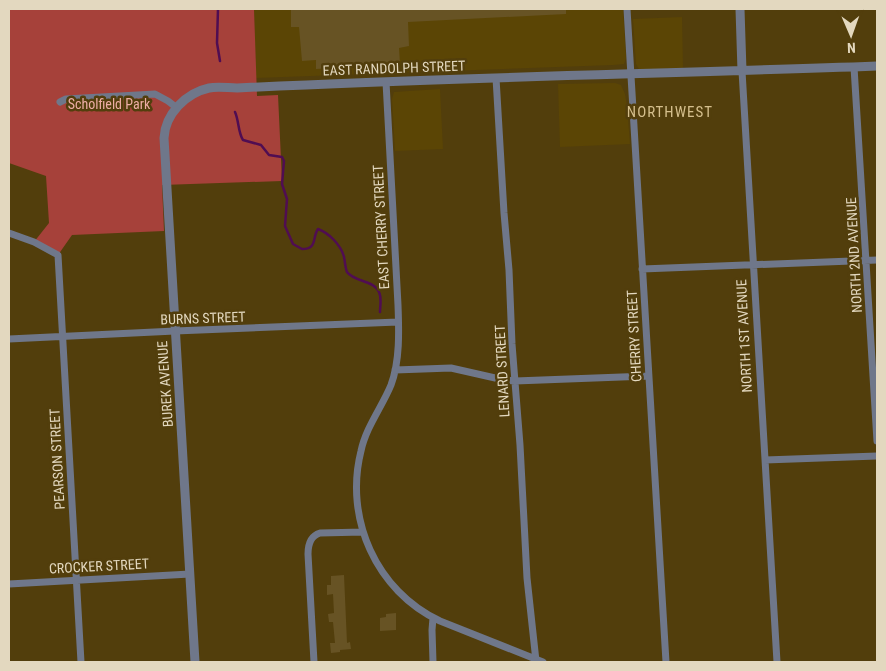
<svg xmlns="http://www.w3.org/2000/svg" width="886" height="671" font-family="'Roboto Condensed',sans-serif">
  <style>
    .built { fill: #5b4505 }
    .green { fill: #a6413a }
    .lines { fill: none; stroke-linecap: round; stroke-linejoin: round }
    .stream { stroke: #500d52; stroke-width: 2.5 }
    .building { fill: #675324 }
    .minor { stroke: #6f778a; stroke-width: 7 }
    .tertiary { stroke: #6f778a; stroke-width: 9 }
    .labels { text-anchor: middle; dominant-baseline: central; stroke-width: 5; stroke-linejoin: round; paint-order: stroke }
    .street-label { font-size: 14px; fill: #e3d8bf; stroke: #523e0c }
    .park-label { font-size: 14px; fill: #edada5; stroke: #523e0c }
    .neighbourhood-label { font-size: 15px; letter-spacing: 1px; fill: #d5bf8d; stroke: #523e0c }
  </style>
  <rect width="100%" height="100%" fill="#523e0c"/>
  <path class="built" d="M254,9H623L626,58L624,64L613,65L256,78Z
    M682,17L683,68L644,70L639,69L636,64L633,19Z
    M615,83L621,85L625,94L627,106L630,144L560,147L558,84Z
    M440,89L443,149L395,151L392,99L394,92Z"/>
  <path class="green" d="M9,9H254L257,96L278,95L282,181L162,185L164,231L72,235L58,255L34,242L49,223L46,176L9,163Z"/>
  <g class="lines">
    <path class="stream" d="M218,9L217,43L220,61
      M235,112C239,121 238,132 243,140L261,145L269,155L282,157L284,161L282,184L287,199L285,226L293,244L302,249C318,249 312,237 318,229C329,233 341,245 344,257C345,261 345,267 347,272C354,282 374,280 379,292C382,298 380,306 380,312"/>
  </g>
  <path class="building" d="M291,9H566V14L408,22L409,46L399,48L400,64L316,69V60L302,61L299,27H291Z
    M344,575L347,643L350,642L351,649L340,650V652L331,653L330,643H335L333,622H329L328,614L334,613L333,594L327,595V585H331V576Z
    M396,613V630L380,631V618L386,617V614Z"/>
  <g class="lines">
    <path class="minor" d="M627,9L666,662
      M854,67L877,441
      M742,71L777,662
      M496,78L504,213L509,270L512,344L520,445L527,578L536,661
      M386,82L398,305C399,331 400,361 391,385C382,407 366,427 361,451C344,518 376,591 440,621L543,662
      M60,102L66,99L155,94L168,101L177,108
      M9,233L34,242L58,255L81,662
      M642,269L877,260
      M9,339L175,331L398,322
      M395,370L451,368L504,380L515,381L648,376
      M765,460L877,456
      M9,584L190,574
      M314,662L308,554C308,545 310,536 320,533L363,532
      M433,662L432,630L433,618"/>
    <path class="tertiary" d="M740,9L742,71
      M195,662L164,138C165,114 186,93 209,88C218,86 228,88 237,88C451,77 664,74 877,66"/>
  </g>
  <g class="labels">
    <g class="street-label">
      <text transform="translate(394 68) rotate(-2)">EAST RANDOLPH STREET</text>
      <text transform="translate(381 227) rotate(-93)">EAST CHERRY STREET</text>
      <text transform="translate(854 255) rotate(-93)">NORTH 2ND AVENUE</text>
      <text transform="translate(203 318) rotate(-2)">BURNS STREET</text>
      <text transform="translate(634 336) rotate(-93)">CHERRY STREET</text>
      <text transform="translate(744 336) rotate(-93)">NORTH 1ST AVENUE</text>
      <text transform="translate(502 371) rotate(-93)">LENARD STREET</text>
      <text transform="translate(165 384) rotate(-94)">BUREK AVENUE</text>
      <text transform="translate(57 459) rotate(-93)">PEARSON STREET</text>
      <text transform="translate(99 566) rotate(-3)">CROCKER STREET</text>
    </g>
    <g class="park-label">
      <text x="109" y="104">Scholfield Park</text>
    </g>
    <g class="neighbourhood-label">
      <text x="670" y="112">NORTHWEST</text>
    </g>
  </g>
  <rect width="886" height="671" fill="none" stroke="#e3d8bf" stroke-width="20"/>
  <g transform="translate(851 35) rotate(178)" stroke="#523e0c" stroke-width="4" paint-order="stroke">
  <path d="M0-4L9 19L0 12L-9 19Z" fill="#e3d8bf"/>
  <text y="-8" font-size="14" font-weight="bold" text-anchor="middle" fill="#e3d8bf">N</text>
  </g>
</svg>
